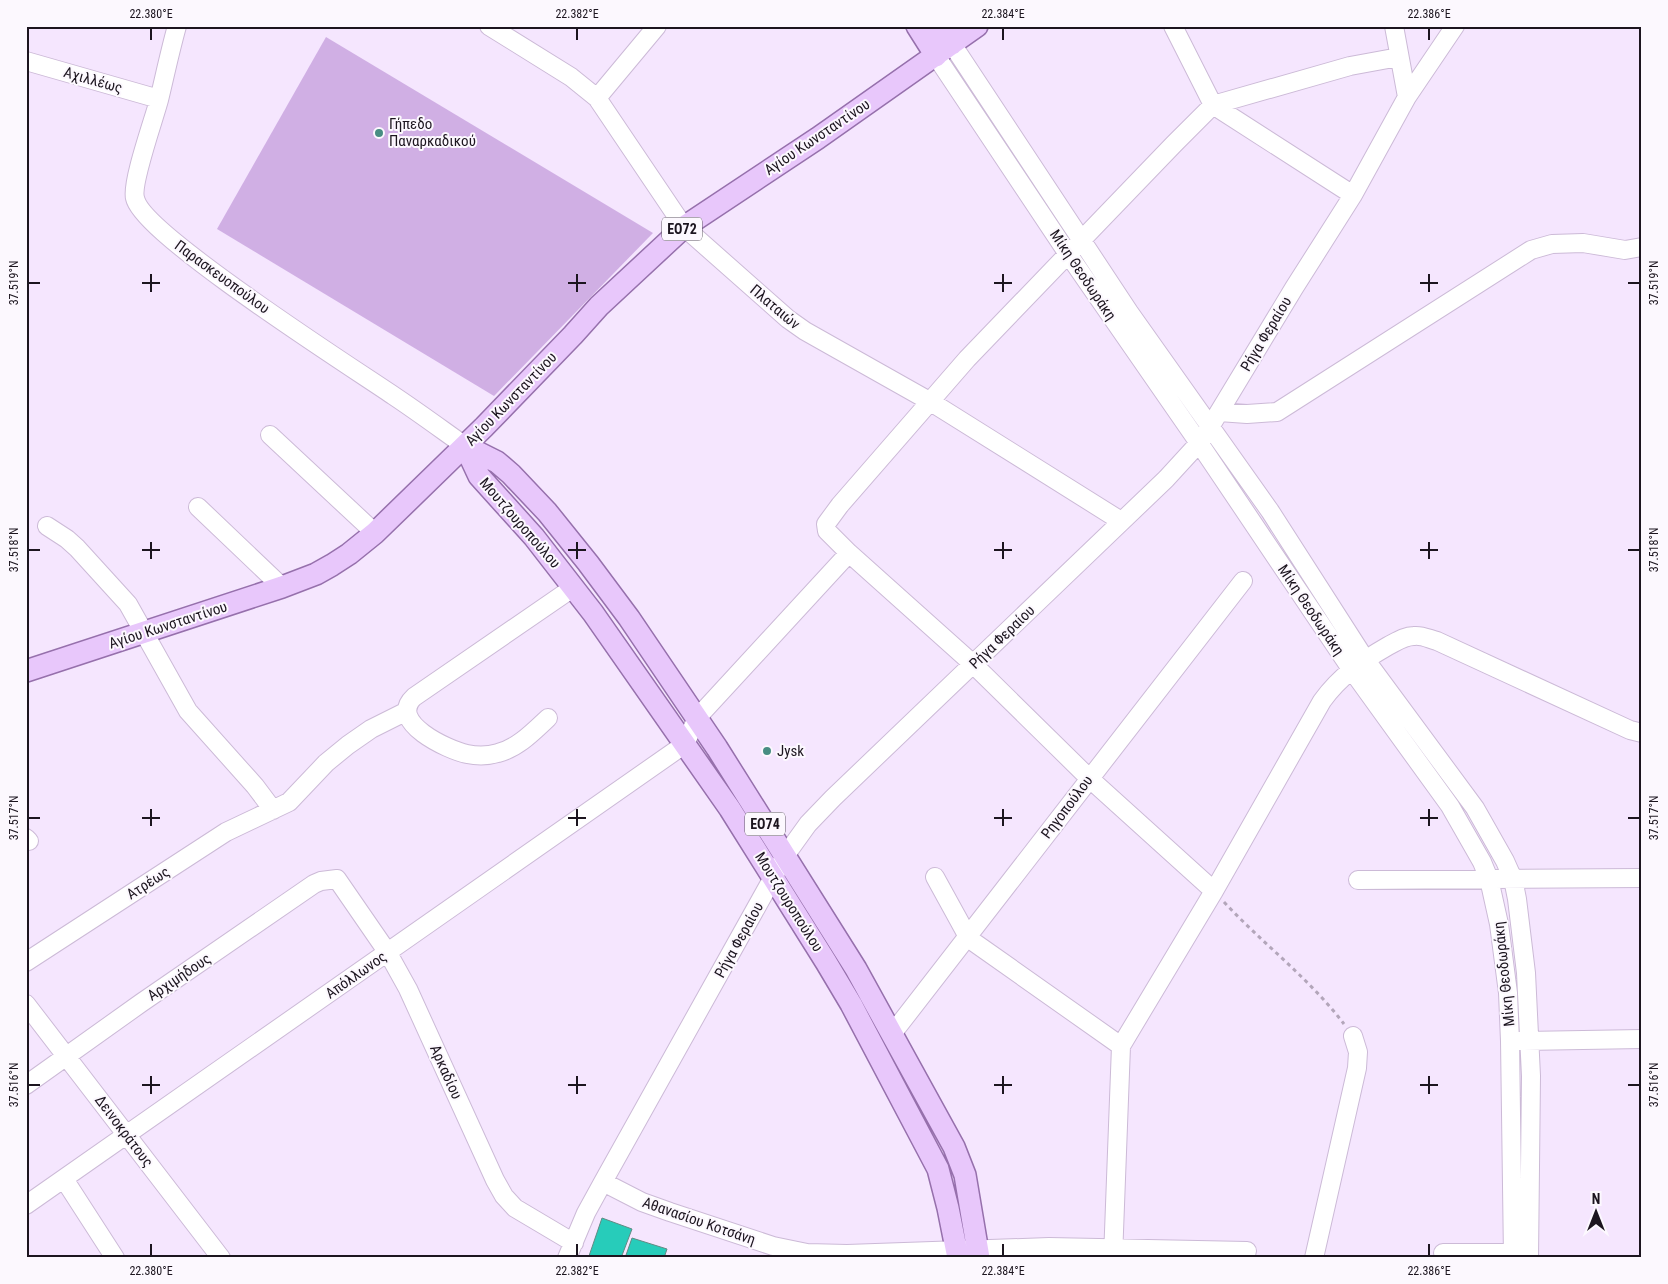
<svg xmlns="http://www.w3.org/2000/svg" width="1668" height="1284" font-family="'Roboto Condensed',sans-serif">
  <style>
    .green { fill: #d0afe4 }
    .building { fill: #27ccba; stroke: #628a83 }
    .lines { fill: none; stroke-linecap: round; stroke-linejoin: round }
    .minor-casing { stroke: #ccbad7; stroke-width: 20 }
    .major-casing { stroke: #9670ac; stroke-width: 24 }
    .path { stroke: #b3a6ba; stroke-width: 3; stroke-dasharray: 4 4; stroke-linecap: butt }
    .minor { stroke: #fff; stroke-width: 18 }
    .major { stroke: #e8c7fb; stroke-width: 21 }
    .ticks { fill: none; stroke: #1c151f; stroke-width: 2 }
    .poi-dot { fill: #488d83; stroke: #fcf8fe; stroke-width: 2 }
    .labels { text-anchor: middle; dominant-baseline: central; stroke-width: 4; stroke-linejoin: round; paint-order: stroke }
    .shield { fill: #fcf8fe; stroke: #5f5962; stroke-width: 1 }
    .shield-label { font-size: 14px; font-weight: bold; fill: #1c151f }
    .street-label { font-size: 15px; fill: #1c151f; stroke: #fcf8fe }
    .poi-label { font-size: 15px; fill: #1c151f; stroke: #fcf8fe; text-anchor: start }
    .neatline { fill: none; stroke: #1c151f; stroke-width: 2 }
    .ticks-label { font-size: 12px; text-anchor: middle; fill: #1c151f }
  </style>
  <rect width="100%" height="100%" fill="#f5e6fe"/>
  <path class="green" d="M326,37L653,233L494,396L217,229Z"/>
  <path class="building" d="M602,1218L632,1229L621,1258H594L589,1256Z
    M632,1238L667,1249L664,1258H625Z"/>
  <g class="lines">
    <defs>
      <path id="minor" d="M177,26C170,51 165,75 159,100C154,119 131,183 135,198C142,234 353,368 394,396C418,412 441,429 465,446
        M489,26L571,77L597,98L684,227L788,319L805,331L931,402L1121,521
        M1173,26L1213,105L1353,195
        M1394,26L1407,97
        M952,44L1129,312L1270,511L1365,659L1475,808L1505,861L1513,879L1517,899L1526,973L1531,1076L1529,1258
        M936,56L1068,254L1199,443L1351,669L1450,806L1482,862L1489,879L1499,924L1508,993L1510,1041L1513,1258
        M26,61L159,99
        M597,98L657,26
        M1219,412L1247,414L1277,412L1531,250L1552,244L1583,243L1625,250L1642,247
        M270,435L375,533
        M198,507L282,587
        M47,526L67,539L77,548L128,604L188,711L255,786L273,810
        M548,718C534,731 518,748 498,753C488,756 477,756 467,754C448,750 387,722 414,697L574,587
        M26,838L29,841
        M935,877L968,937L975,943L1121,1046
        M1358,880L1642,878
        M1214,891L1322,701C1340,676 1362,661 1388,646C1396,642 1404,636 1414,636C1422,635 1429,639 1437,641L1630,730L1642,733
        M26,962L226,832L289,802L326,763L348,745L371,729L407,711
        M26,1004L221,1258
        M892,1034L1243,581
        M1518,1041L1642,1039
        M26,1085L141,1003L314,884L321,881L337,879L388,953L408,989L495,1180L504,1196L515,1208L574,1243
        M64,1179L115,1258
        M603,1182L642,1202L670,1212L773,1246L807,1253L847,1254L1049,1247L1247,1251
        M26,1205L685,744L697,718L849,553
        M1443,1253H1525
        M567,1258L586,1213L603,1182L785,856L808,824L833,798L1166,479L1199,443L1210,427L1294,288L1353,195L1407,97L1455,26
        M1113,1258L1121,1046L1214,891L1089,778L973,664L849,553L827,531L826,524L840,505L967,359L1174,144L1213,105L1350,66L1399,57
        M1314,1258L1357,1068L1358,1052L1353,1036"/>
      <path id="major" d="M917,26L936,56
        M940,26L952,44
        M465,446L497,462L511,474L547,512L588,563L629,618L717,748L856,969L954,1147L965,1175L979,1258
        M465,446L479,476L534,537L593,613L730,809L826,962L851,1004L938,1169L948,1208L958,1258
        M26,671L282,587L316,574L332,565L349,554L375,533L484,427L573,335L599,306L684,227L818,138L977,26"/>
    </defs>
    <use href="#minor" class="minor-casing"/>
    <use href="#major" class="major-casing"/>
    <path class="path" d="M1224,902C1263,944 1309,978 1344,1024"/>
    <use href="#minor" class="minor"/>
    <use href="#major" class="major"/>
  </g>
  <path class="ticks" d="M151,28V40M577,28V40M1003,28V40M1429,28V40M151,274V292M577,274V292M1003,274V292M1429,274V292M28,283H40M142,283H160M568,283H586M994,283H1012M1420,283H1438M1628,283H1640M151,542V559M577,542V559M1003,542V559M1429,542V559M28,550H40M142,550H160M568,550H586M994,550H1012M1420,550H1438M1628,550H1640M151,809V826M577,809V826M1003,809V826M1429,809V826M28,818H40M142,818H160M568,818H586M994,818H1012M1420,818H1438M1628,818H1640M151,1076V1094M577,1076V1094M1003,1076V1094M1429,1076V1094M28,1085H40M142,1085H160M568,1085H586M994,1085H1012M1420,1085H1438M1628,1085H1640M151,1244V1256M577,1244V1256M1003,1244V1256M1429,1244V1256"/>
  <g class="poi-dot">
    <circle cx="379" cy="133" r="5"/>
    <circle cx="767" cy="751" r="5"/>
  </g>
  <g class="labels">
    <g class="shield">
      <rect x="662" y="217.5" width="40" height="23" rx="4"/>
      <rect x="745" y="812.5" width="40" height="23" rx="4"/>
    </g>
    <g class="shield-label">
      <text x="682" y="229">ΕΟ72</text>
      <text x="765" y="824">ΕΟ74</text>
    </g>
    <g class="street-label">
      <text transform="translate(93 80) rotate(16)">Αχιλλέως</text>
      <text transform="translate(817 137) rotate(-34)">Αγίου Κωνσταντίνου</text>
      <text transform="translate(1083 275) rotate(56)">Μίκη Θεοδωράκη</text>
      <text transform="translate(222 277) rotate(36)">Παρασκευοπούλου</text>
      <text transform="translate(775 307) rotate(40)">Πλαταιών</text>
      <text transform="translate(1266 334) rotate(-59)">Ρήγα Φεραίου</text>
      <text transform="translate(511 399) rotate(-46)">Αγίου Κωνσταντίνου</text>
      <text transform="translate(520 523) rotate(49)">Μουτζουροπούλου</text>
      <text transform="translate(1311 610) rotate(56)">Μίκη Θεοδωράκη</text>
      <text transform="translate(168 625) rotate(-18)">Αγίου Κωνσταντίνου</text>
      <text transform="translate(1002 637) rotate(-44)">Ρήγα Φεραίου</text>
      <text transform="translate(1067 807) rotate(-53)">Ρηγοπούλου</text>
      <text transform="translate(148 883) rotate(-33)">Ατρέως</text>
      <text transform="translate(789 902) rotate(58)">Μουτζουροπούλου</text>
      <text transform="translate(739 940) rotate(-61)">Ρήγα Φεραίου</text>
      <text transform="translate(1504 974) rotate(-96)">Μίκη Θεοδωράκη</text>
      <text transform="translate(356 975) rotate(-35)">Απόλλωνος</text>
      <text transform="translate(179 977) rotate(-34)">Αρχιμήδους</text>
      <text transform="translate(446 1072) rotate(66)">Αρκαδίου</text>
      <text transform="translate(124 1131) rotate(53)">Δεινοκράτους</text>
      <text transform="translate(699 1221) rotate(19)">Αθανασίου Κοτσάνη</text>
    </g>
    <g class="poi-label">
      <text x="389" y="124">Γήπεδο<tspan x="389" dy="17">Παναρκαδικού</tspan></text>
      <text x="777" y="751">Jysk</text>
    </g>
  </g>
  <rect width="1668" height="1284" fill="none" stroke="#fcf8fe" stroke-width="55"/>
  <g transform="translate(1596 1212)" stroke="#fcf8fe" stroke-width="4" paint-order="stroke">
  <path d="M0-4L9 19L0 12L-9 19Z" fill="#1c151f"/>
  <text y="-8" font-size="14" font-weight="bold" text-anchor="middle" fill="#1c151f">N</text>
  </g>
  <rect x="28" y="28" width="1612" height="1228" class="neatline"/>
  <g class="ticks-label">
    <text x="151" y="18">22.380°E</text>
    <text x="577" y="18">22.382°E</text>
    <text x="1003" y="18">22.384°E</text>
    <text x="1429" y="18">22.386°E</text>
    <text transform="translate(14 283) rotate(-90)" y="4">37.519°N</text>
    <text transform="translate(1654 283) rotate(-90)" y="4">37.519°N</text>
    <text transform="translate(14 550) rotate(-90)" y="4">37.518°N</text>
    <text transform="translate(1654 550) rotate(-90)" y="4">37.518°N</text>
    <text transform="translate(14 818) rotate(-90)" y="4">37.517°N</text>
    <text transform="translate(1654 818) rotate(-90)" y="4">37.517°N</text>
    <text transform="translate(14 1085) rotate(-90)" y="4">37.516°N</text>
    <text transform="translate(1654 1085) rotate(-90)" y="4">37.516°N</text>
    <text x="151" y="1275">22.380°E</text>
    <text x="577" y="1275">22.382°E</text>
    <text x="1003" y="1275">22.384°E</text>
    <text x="1429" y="1275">22.386°E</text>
  </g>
</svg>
